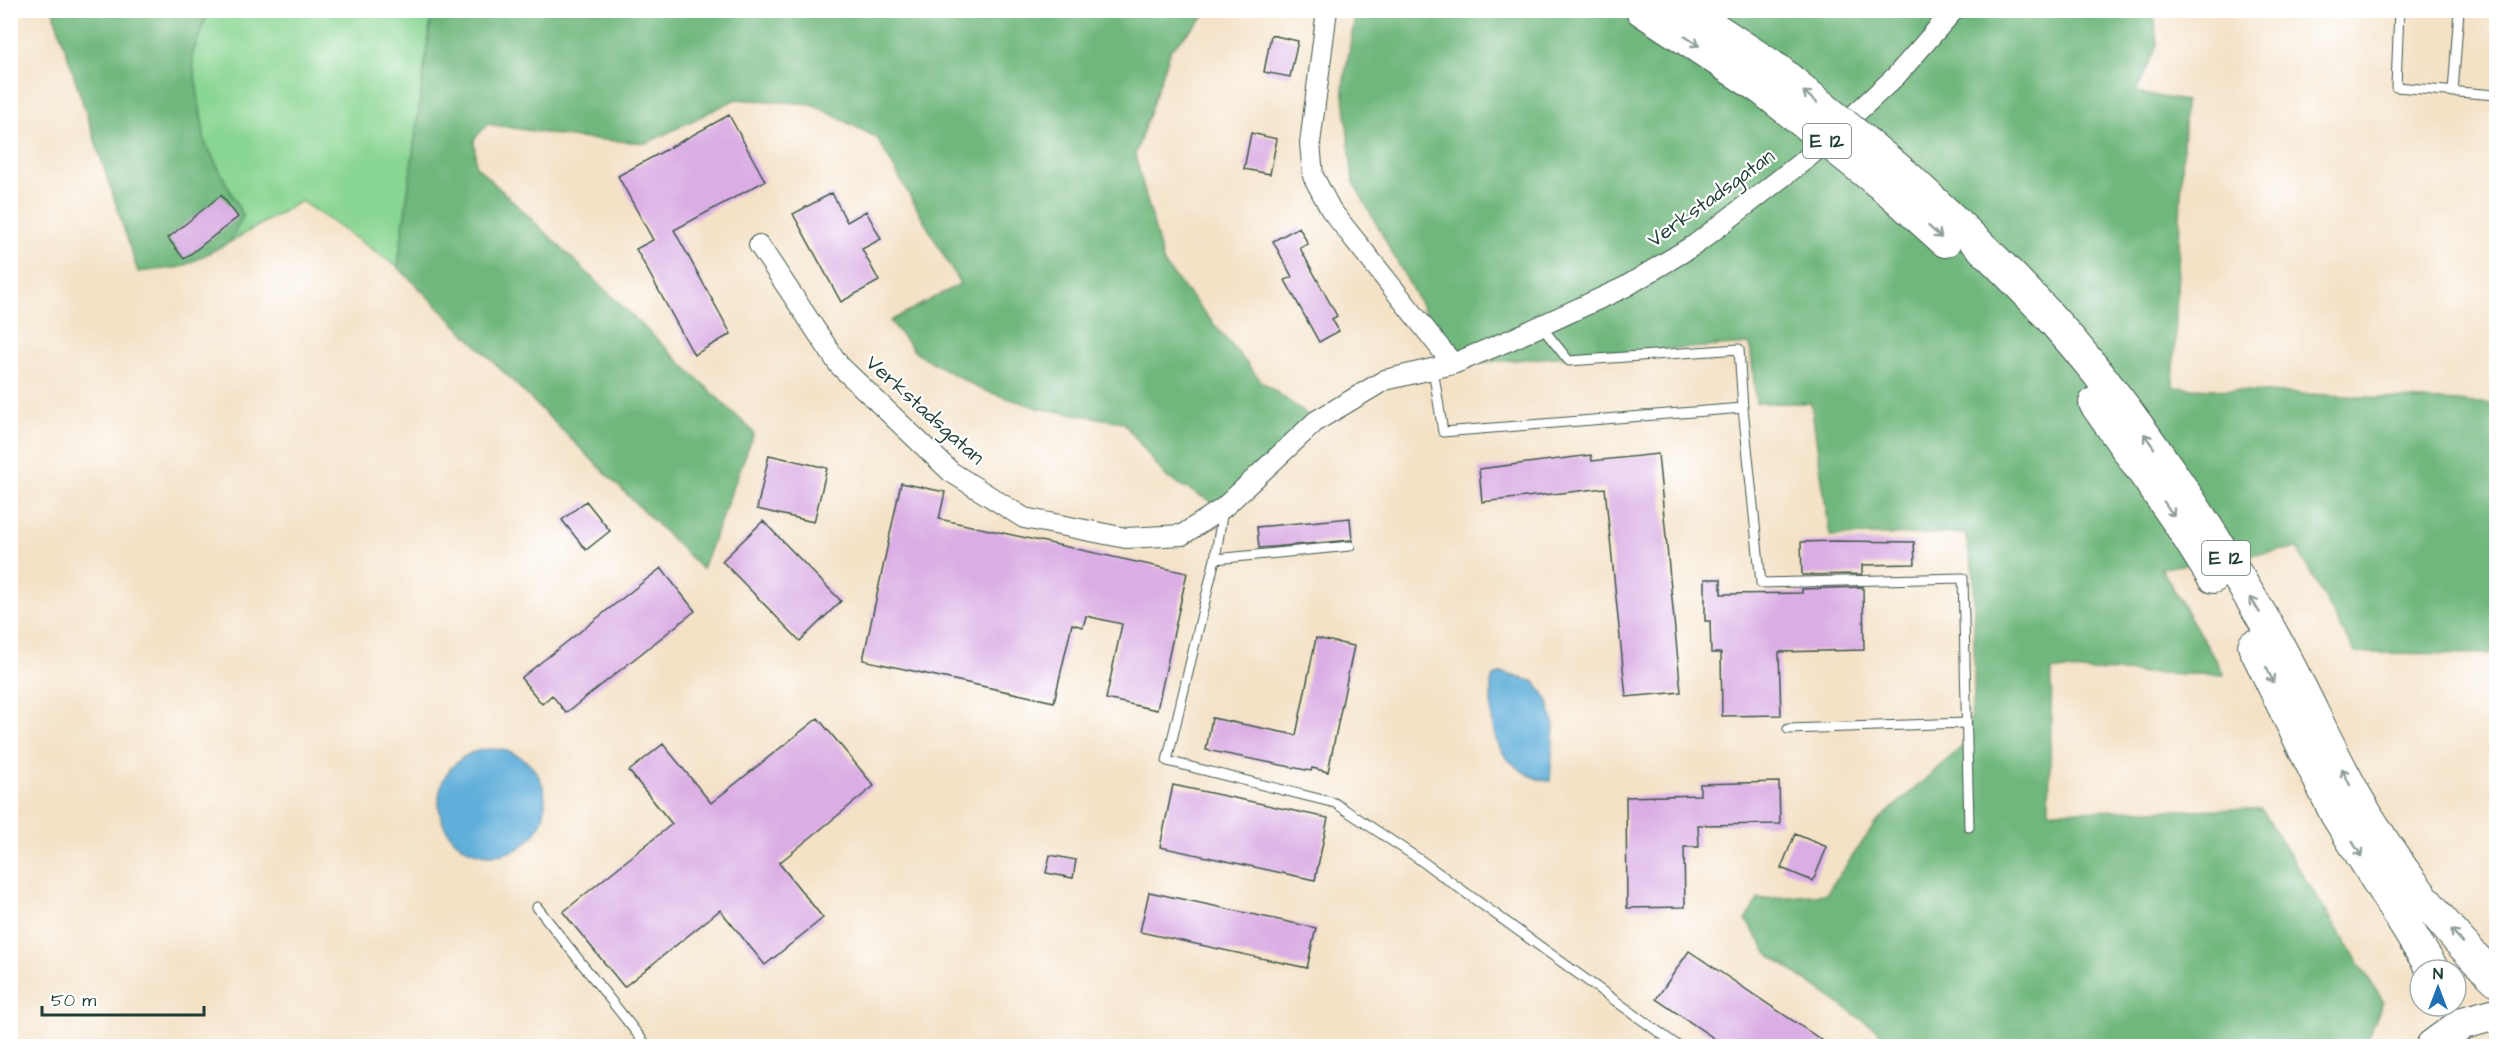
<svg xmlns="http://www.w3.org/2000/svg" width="2507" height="1057" font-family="'Architects Daughter',sans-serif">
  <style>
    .green { fill: #8ad693; stroke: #548a64; stroke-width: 1.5 }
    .forest { fill: #6fb77d; stroke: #477a58; stroke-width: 1.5 }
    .water { fill: #61afda; stroke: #407687; stroke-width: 1.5 }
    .building { fill: #daade4 }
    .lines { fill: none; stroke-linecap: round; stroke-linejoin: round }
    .service-casing { stroke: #3f564a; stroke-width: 11 }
    .minor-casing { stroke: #3f564a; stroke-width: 22 }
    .trunk-casing { stroke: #3f564a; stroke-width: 34 }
    .service { stroke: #fff; stroke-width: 9 }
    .minor { stroke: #fff; stroke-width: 20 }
    .trunk { stroke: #fff; stroke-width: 32 }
    .trunk-bridge-casing { stroke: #3f564a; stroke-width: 34; stroke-linecap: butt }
    .trunk-bridge { stroke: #fff; stroke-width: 32 }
    .oneway { stroke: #8f9e9a }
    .labels { text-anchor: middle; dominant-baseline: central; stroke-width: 4.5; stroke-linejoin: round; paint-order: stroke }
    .shield { fill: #fff; stroke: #627771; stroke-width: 1.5 }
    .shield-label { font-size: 20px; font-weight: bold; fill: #1f3d34 }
    .street-label { font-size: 21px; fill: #1f3d34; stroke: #fff }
  </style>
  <rect width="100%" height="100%" fill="#fff"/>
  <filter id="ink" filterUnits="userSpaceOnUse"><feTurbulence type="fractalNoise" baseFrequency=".0167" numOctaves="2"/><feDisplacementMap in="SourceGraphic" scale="12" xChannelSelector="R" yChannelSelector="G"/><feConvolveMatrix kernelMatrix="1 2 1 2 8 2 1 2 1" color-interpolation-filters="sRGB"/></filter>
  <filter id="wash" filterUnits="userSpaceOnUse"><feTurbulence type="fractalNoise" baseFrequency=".008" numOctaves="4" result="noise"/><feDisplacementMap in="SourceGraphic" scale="24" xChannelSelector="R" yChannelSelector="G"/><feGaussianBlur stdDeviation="1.35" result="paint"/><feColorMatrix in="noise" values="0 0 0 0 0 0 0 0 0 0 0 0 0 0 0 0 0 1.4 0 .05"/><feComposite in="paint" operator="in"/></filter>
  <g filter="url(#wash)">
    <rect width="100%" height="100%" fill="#f4e2c7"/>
    <path class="green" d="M208,11H432L398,267L301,201L230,242L243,216L205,142L192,56Z"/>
    <path class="forest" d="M53,11H208L192,56L205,142L243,216L230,242L182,267L138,272Z
      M432,11H1210L1171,49L1135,155L1164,264L1261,381L1316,421L1223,508L1166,477L1123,422L1038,408L980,389L916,353L890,321L960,284L877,138L812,104L736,99L647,143L577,138L488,124L474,139L476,166L754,433L702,569L398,267Z
      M1356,11H2154L2157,45L2136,93L2185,101L2173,387L2496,404V654L2355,653L2297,548L2161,568L2224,675L2052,670L2049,811L2261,809L2383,1001L2365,1046H1876L1882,1036L1877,1030L1768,954L1746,920L1758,899L1826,894L1876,823L1965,744L1974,698V575L1965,533L1830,536L1811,403H1756L1750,344L1453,364L1353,181L1343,86Z"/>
    <path class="water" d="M1502,673L1535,682L1548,701L1554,726L1550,781C1541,781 1532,777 1524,772C1488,750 1492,720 1491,683L1494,676Z
      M439 802a53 53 0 1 1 106 0a53 53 0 1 1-106 0Z"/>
    <g id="blocks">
      <path class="building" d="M1271,35L1298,41L1290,77L1264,72Z
        M729,115L765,181L674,230L731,334L694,355L636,249L653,240L618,176Z
        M1251,133L1277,139L1270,174L1244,169Z
        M832,193L847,222L866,211L881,239L862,249L879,281L841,302L793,214Z
        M221,195L238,217L184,259L168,238Z
        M1299,227L1308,244L1300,248L1337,316L1332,319L1339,331L1319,342L1285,280L1292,277L1273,241Z
        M1658,454L1681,692L1626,697L1605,488L1482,502L1479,469L1591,455L1592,461Z
        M769,455L827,468L814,522L757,509Z
        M901,483L945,492L939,519L1187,573L1157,710L1106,699L1122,624L1086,616L1083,627L1072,624L1054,702L863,660Z
        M586,501L610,531L586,550L562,520Z
        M1350,518L1352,540L1259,548L1257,527Z
        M763,521L841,601L800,641L722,561Z
        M1836,541L1914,542L1915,564L1862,565V574L1802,575L1801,542Z
        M661,568L695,611L566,713L552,695L542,704L521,678Z
        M1705,579H1721V594L1802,593V589L1863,587L1864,650L1779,652L1781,715L1722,716L1721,653H1711L1710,621H1705Z
        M1316,638L1354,646L1328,772L1312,768L1311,771L1206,750L1212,718L1296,735Z
        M818,718L874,786L779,863L823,918L765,965L720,910L624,987L563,912L672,824L629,771L663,744L711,803Z
        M1779,782L1780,824L1698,825L1699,847H1684L1685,907L1627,908L1626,797L1700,795V784Z
        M1173,785L1328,818L1315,880L1160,847Z
        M1795,834L1827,847L1813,881L1781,868Z
        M1050,855L1076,860L1073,878L1046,873Z
        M1149,892L1316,928L1307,968L1140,932Z
        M1689,951L1832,1047H1727L1656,999Z"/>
    </g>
  </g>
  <g filter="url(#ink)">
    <use href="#blocks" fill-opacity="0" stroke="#3f564a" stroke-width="1.5"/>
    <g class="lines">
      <defs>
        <path id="service" d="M2399,10L2396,87L2496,95
          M2453,92L2459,10
          M1433,369L1443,432L1743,408L1739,349L1569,361L1541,326
          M1743,408L1761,583L1963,578L1969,827
          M1223,510L1215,559L1167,761L1335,803L1419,859L1678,1046
          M1215,559L1350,546
          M1788,729L1966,723
          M537,907L647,1046"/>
        <path id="minor" d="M1327,10L1310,143L1313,176L1331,210L1453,364
          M759,245L839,365L951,472L1024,518L1126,538L1182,535L1223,508L1316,421L1385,380L1453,364L1510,340L1625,287L1696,244L1811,155L1896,76L1954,10"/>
        <path id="trunk" d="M1642,10L1762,89
          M1687,10L1779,71
          M1904,174C1962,228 2021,282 2072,342C2146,429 2206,523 2264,620C2298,677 2323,738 2355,795C2391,859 2443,929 2496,979
          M1892,193L1945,241
          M2095,403L2177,520L2213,577
          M2254,646L2336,814L2433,970
          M2432,1046L2463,1023L2496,1014"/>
      </defs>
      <use href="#service" class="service-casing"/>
      <use href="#minor" class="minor-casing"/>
      <use href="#trunk" class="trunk-casing"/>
      <use href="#service" class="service"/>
      <use href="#minor" class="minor"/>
      <use href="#trunk" class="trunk"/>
      <defs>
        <path id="trunk-bridge" d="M1779,71L1904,174
          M1762,89L1892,193"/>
      </defs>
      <use href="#trunk-bridge" class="trunk-bridge-casing"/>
      <use href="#trunk-bridge" class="trunk-bridge"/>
    </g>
    <defs><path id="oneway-shaft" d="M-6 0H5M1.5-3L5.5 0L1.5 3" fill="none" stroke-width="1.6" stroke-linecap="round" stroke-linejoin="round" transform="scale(1.5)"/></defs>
    <g class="oneway">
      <use href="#oneway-shaft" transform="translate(1692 41) rotate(34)"/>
      <use href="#oneway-shaft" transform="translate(1810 97) rotate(-141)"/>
      <use href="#oneway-shaft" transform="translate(1935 232) rotate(42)"/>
      <use href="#oneway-shaft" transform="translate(2149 441) rotate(-125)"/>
      <use href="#oneway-shaft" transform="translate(2169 509) rotate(55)"/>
      <use href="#oneway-shaft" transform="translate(2255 605) rotate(-121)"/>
      <use href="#oneway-shaft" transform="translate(2270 675) rotate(64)"/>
      <use href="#oneway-shaft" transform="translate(2346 777) rotate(-116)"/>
      <use href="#oneway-shaft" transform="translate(2357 849) rotate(59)"/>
      <use href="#oneway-shaft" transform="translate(2457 936) rotate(-131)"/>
    </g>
  </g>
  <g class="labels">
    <g class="shield">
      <rect x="1803" y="124" width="48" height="34" rx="4.5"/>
      <rect x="2202" y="541" width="48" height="34" rx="4.5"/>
    </g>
    <g class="shield-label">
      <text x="1827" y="141">E 12</text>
      <text x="2226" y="558">E 12</text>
    </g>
    <g class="street-label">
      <text transform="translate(1711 198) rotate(-36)">Verkstadsgatan</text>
      <text transform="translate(925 410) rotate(42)">Verkstadsgatan</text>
    </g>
  </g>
  <rect width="2507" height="1057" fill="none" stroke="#fff" stroke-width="36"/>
  <g transform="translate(2438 988)"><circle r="28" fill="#ffffff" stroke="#a5b1ae" stroke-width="1.5"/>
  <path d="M0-4.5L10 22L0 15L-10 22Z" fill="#1f6fb2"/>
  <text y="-9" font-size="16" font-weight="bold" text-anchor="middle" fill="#1f3d34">N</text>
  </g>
  <path d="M42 1006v9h162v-9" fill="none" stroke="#1f3d34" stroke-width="3"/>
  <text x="51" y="1006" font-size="18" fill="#1f3d34" stroke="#ffffff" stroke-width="4.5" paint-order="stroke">50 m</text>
</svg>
